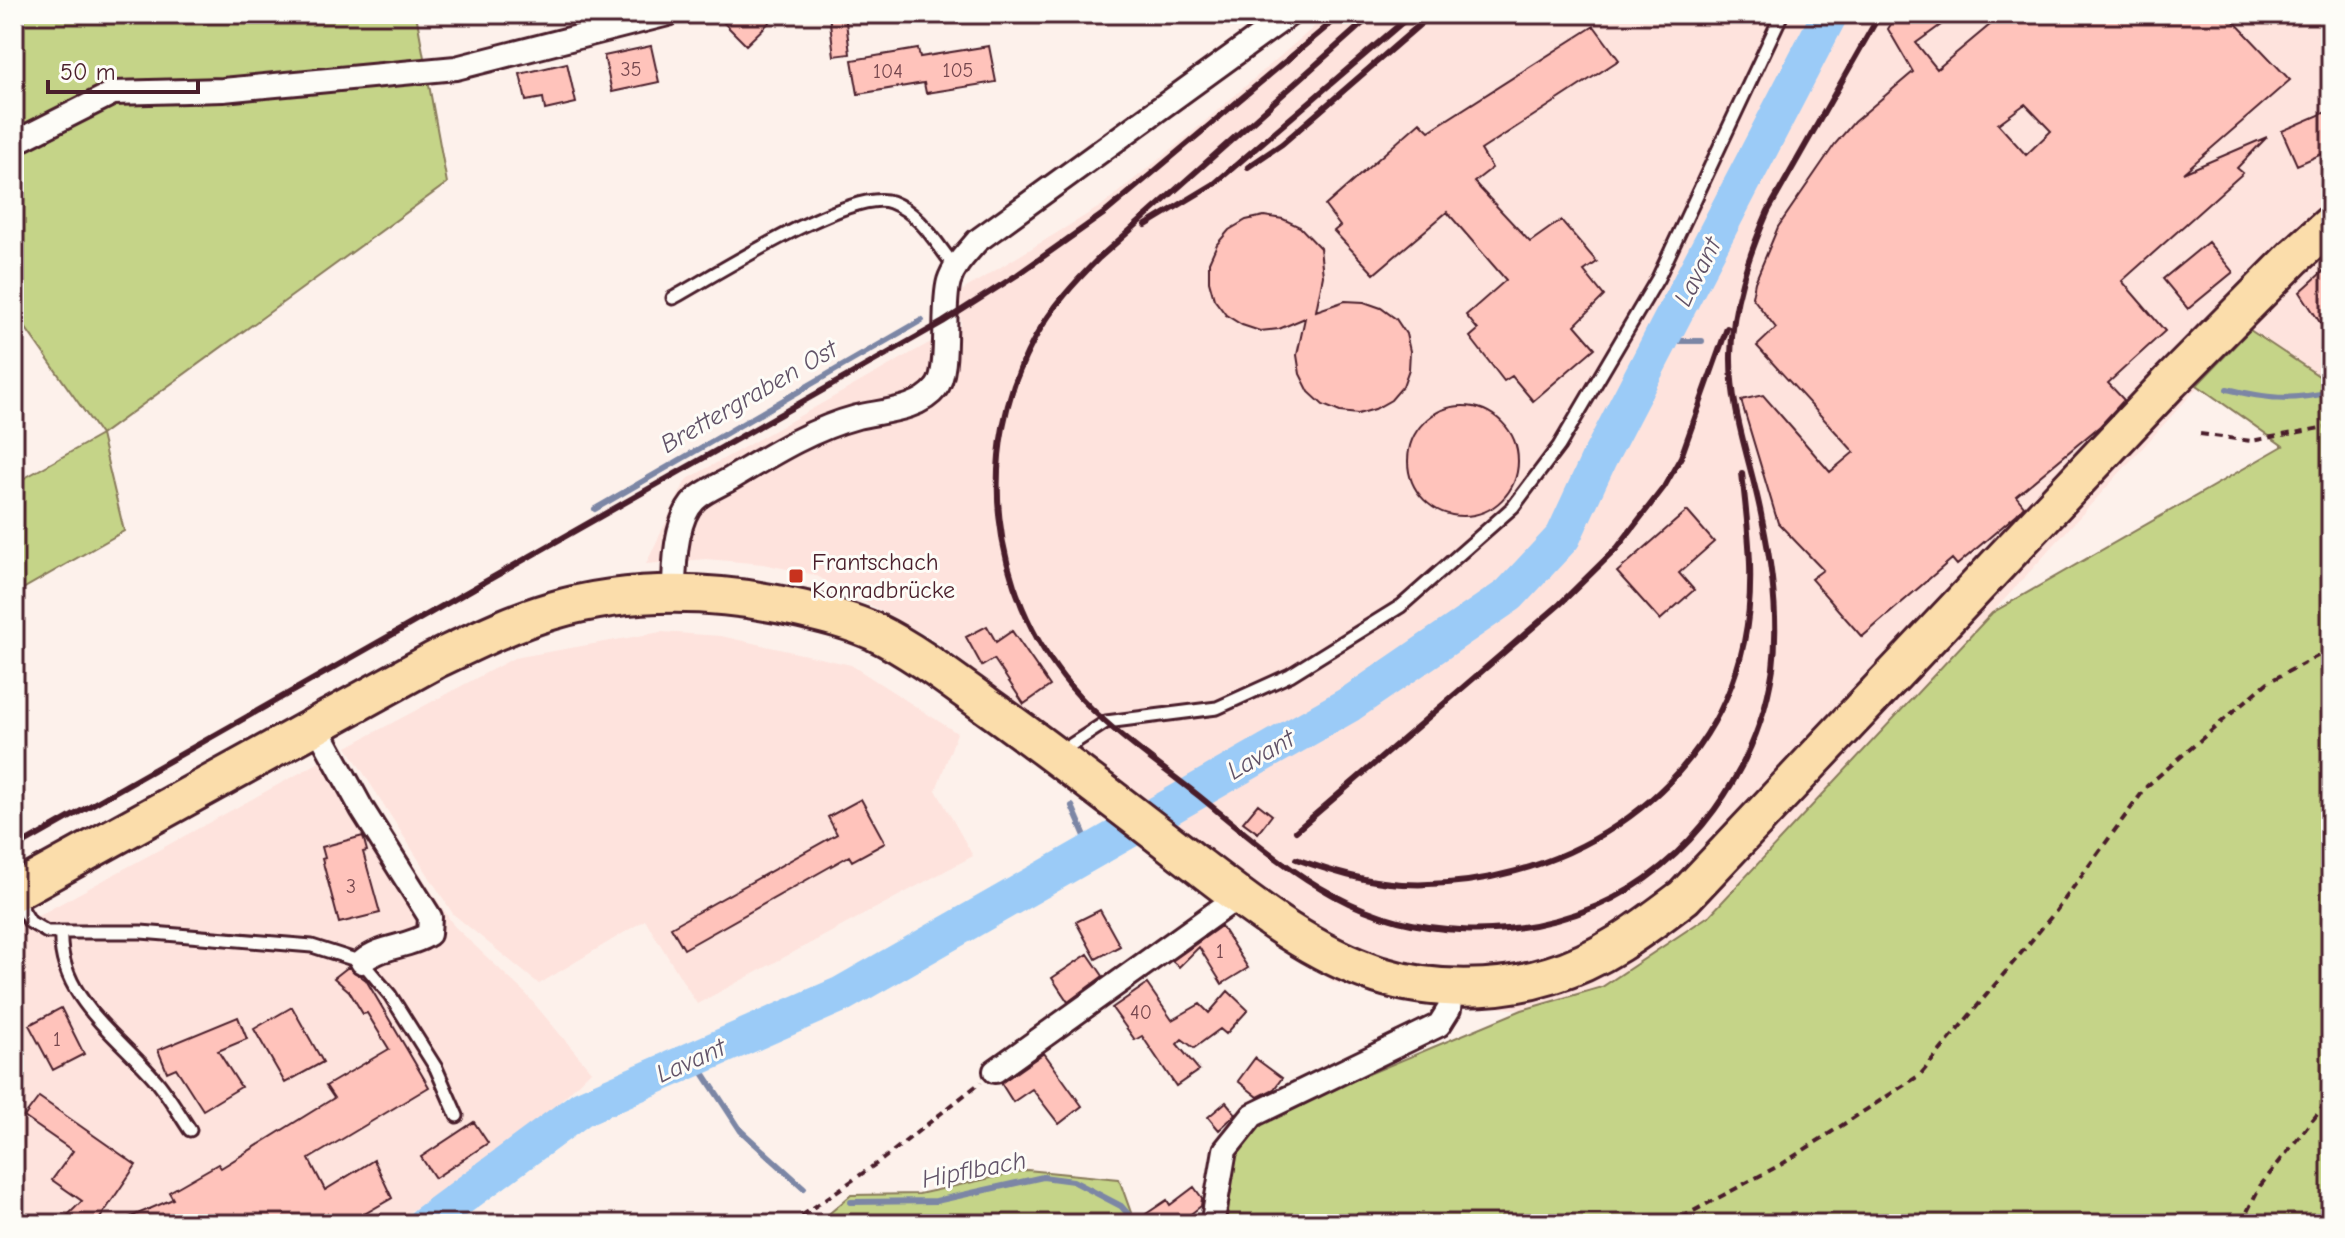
<svg xmlns="http://www.w3.org/2000/svg" width="2345" height="1238" font-family="'Comic Neue',sans-serif">
  <style>
    .built { fill: #fee3dd }
    .green { fill: #c5d488; stroke: #887a5a; stroke-width: 2 }
    .lines { fill: none; stroke-linecap: round; stroke-linejoin: round }
    .stream { stroke: #7b86a5; stroke-width: 6 }
    .river { stroke: #9bcbf7; stroke-width: 36 }
    .building { fill: #ffc3bb; stroke: #4a1f2b; stroke-width: 2; fill-rule: evenodd }
    .lane-casing { stroke: #4a1f2b; stroke-width: 17 }
    .street-casing { stroke: #4a1f2b; stroke-width: 28 }
    .primary-casing { stroke: #4a1f2b; stroke-width: 42 }
    .path { stroke: #4a1f2b; stroke-width: 4; stroke-dasharray: 8 6; stroke-linecap: butt }
    .lane { stroke: #fdfcf7; stroke-width: 11 }
    .street { stroke: #fdfcf7; stroke-width: 22 }
    .primary { stroke: #fbddab; stroke-width: 36 }
    .rail { stroke: #4a1f2b; stroke-width: 6 }
    .poi-dot { fill: #c8321e; stroke: #fdfcf7; stroke-width: 3 }
    .labels { text-anchor: middle; dominant-baseline: central; stroke-width: 6; stroke-linejoin: round; paint-order: stroke }
    .number-label { font-size: 20px; fill: #77484f }
    .poi-label { font-size: 24px; fill: #4a1f2b; stroke: #fdfcf7; text-anchor: start }
    .water-label { font-size: 26px; font-style: italic; fill: #625368; stroke: #fdfcf7 }
  </style>
  <rect width="100%" height="100%" fill="#fdf1eb"/>
  <filter id="ink" filterUnits="userSpaceOnUse"><feTurbulence type="fractalNoise" baseFrequency=".0125" numOctaves="2"/><feDisplacementMap in="SourceGraphic" scale="16" xChannelSelector="R" yChannelSelector="G"/><feConvolveMatrix kernelMatrix="1 2 1 2 8 2 1 2 1" color-interpolation-filters="sRGB"/></filter>
  <g filter="url(#ink)">
    <path class="built" d="M1329,14H2331V384L2249,331L1992,613L1710,915L1602,987L1522,1010L1426,1000L1332,982L1106,769L931,638L815,575L763,564L706,559L646,564L686,480L961,325L958,293L1101,206L1188,136Z
      M661,632L721,636L851,665L957,733L936,790L973,856L697,1004L645,920L539,984L453,914L347,747L514,658Z
      M340,751L454,926L526,994L591,1071L530,1131L392,1224H14V929Z"/>
    <path class="green" d="M14,14H416L447,183L101,435L124,531L14,594V484L101,435L20,320L14,319Z
      M2250,330L2331,384V1224H1227L1234,1150L1261,1119L1522,1010L1602,987L1710,915L1992,613L2283,446L2197,385Z
      M1027,1170L1119,1179L1135,1224H817L851,1195L919,1194Z"/>
    <g class="lines">
      <path class="stream" d="M1660,341H1702
        M2227,389C2268,399 2289,401 2331,392
        M595,509L922,320
        M1072,806L1092,852
        M694,1059L741,1131L804,1188
        M851,1202L936,1201L1043,1177L1073,1181L1121,1206L1137,1224"/>
      <path class="river" d="M425,1224L582,1108L842,994L1350,704L1509,595L1563,537L1599,459L1830,14"/>
    </g>
    <path class="building" d="M731,14H778L746,45L723,22Z
      M829,14H845L850,54L834,56Z
      M1897,14H1956L1916,43L1937,69L2003,14H2227L2290,80L2183,173L2267,137L2237,168L2243,173L2122,281L2165,331L2108,383L2124,400L2100,426L2016,496L2024,506L2017,514L1957,565L1952,559L1862,637L1811,579L1823,570L1778,523L1741,400L1763,395L1830,472L1854,452L1757,346L1776,328L1752,297L1755,282L1778,227L1835,144L1854,122L1913,72L1888,29ZM2025,104L2051,131L2026,155L1998,124Z
      M1594,26L1619,60L1481,150L1492,168L1474,182L1530,242L1561,220L1597,262L1584,271L1604,296L1575,325L1595,348L1533,401L1512,376L1504,381L1470,337L1478,330L1466,315L1506,280L1447,212L1374,274L1334,231L1340,226L1325,206L1420,122L1429,131Z
      M651,46L659,82L612,92L604,56Z
      M989,46L996,82L926,93L924,83L858,94L852,60L918,49L920,57Z
      M567,63L576,103L545,110L543,98L526,101L520,74Z
      M2326,112L2331,125V150L2297,165L2282,131Z
      M1264,216L1283,219L1300,227L1320,248L1323,276L1316,311L1345,301L1364,302L1381,308L1396,319L1406,334L1410,351L1409,369L1403,386L1391,400L1375,409L1358,414L1340,412L1323,405L1309,392L1300,374L1297,355L1305,318L1279,329L1260,331L1242,325L1226,315L1214,299L1209,281V262L1217,244L1229,230L1246,220Z
      M2208,242L2233,272L2188,309L2163,279Z
      M2331,264V317L2321,324L2300,292Z
      M1408 461a55 55 0 1 1 110 0a55 55 0 1 1-110 0Z
      M1687,511L1714,542L1679,573L1694,590L1660,620L1617,572Z
      M987,626L996,642L1012,631L1050,686L1024,704L994,659L982,666L966,637Z
      M861,799L885,843L852,861L849,856L684,949L671,927L837,834L828,817Z
      M1258,804L1272,815L1258,833L1243,822Z
      M363,836L367,851L363,852L380,913L339,923L322,859L325,858L322,847Z
      M1100,910L1120,946L1096,959L1076,922Z
      M1221,926L1248,968L1222,984L1199,947L1179,967L1172,961Z
      M1088,954L1103,976L1068,1002L1052,978Z
      M348,967L366,980L429,1087L309,1159L325,1190L374,1160L392,1198L347,1224H114L173,1199L169,1192L218,1164L221,1168L334,1098L326,1086L389,1049L367,1013L363,1014L349,991L334,978Z
      M1147,984L1172,1020L1200,1004L1209,1013L1228,991L1248,1010L1226,1034L1220,1029L1194,1048L1182,1039L1177,1044L1199,1070L1176,1086L1142,1036L1135,1040L1112,1008Z
      M292,1007L323,1062L285,1083L254,1029Z
      M61,1008L84,1054L53,1070L29,1025Z
      M238,1017L247,1039L218,1051L241,1087L203,1110L176,1068L167,1072L158,1050Z
      M1044,1053L1082,1106L1059,1124L1032,1089L1013,1102L1001,1083Z
      M1255,1058L1282,1078L1274,1089L1258,1097L1238,1081Z
      M39,1097L136,1165L96,1224H59L82,1201L52,1180L73,1151L24,1117Z
      M1226,1102L1236,1114L1219,1130L1208,1117Z
      M474,1122L488,1143L435,1178L421,1157Z
      M1194,1187L1202,1198L1201,1206L1178,1224H1152L1146,1214L1167,1200L1170,1205Z"/>
    <g class="lines">
      <defs>
        <path id="lane" d="M673,298C713,276 852,187 891,202C920,213 936,243 955,267
          M1060,752L1106,722L1217,708L1290,675L1401,606L1513,507L1559,446L1658,278L1782,14
          M14,896L30,922L47,932H141L312,946L362,962L390,995L436,1068L457,1116
          M61,932C57,998 122,1038 159,1084C170,1098 180,1115 190,1130"/>
        <path id="street" d="M14,143L113,93L223,90L456,68L668,14
          M674,593C674,567 675,519 695,500C704,491 720,485 732,478C772,454 812,429 857,417C882,411 919,410 936,388C951,371 941,309 949,281C954,265 967,253 977,241L1290,14
          M316,725L362,809L430,917L429,934C408,948 381,945 362,962
          M995,1071L1239,896
          M1214,1214L1225,1150L1253,1115L1439,1025L1449,1009L1452,987"/>
        <path id="primary" d="M14,892L435,660C473,642 510,623 551,611C633,587 718,590 801,609C826,615 851,621 875,632C914,651 950,679 986,705C1059,757 1128,811 1199,866C1255,909 1311,953 1378,975C1432,992 1497,992 1551,975C1602,960 1643,928 1684,897L2170,382L2294,257L2331,224"/>
      </defs>
      <use href="#lane" class="lane-casing"/>
      <use href="#street" class="street-casing"/>
      <use href="#primary" class="primary-casing"/>
      <path class="path" d="M2200,434L2251,441L2331,426
        M790,1224L883,1159L981,1082
        M1669,1224L1782,1164L1920,1075L2056,911L2147,786L2268,682L2331,649
        M2241,1224L2260,1186L2331,1097"/>
      <use href="#lane" class="lane"/>
      <use href="#street" class="street"/>
      <use href="#primary" class="primary"/>
      <path class="rail" d="M1373,14L1099,258C1075,282 1052,307 1035,338C974,448 989,591 1071,687C1108,730 1156,762 1199,796C1242,831 1286,870 1335,896C1414,939 1514,941 1597,906C1691,865 1758,769 1773,668C1779,620 1772,566 1762,519C1752,464 1730,413 1731,355C1732,304 1748,257 1768,211L1880,14
        M1248,167L1282,144L1432,14
        M1146,225L1214,184L1412,14
        M1296,831L1560,604L1617,548L1664,487L1681,457L1727,328
        M14,849L943,322L1017,275L1106,212L1342,14
        M1296,859C1330,871 1365,882 1402,884C1556,891 1711,799 1744,642C1756,585 1748,529 1742,473"/>
    </g>
  </g>
  <rect class="poi-dot" x="788" y="568" width="16" height="16" rx="4"/>
  <g class="labels">
    <g class="number-label">
      <text x="631" y="69">35</text>
      <text x="958" y="70">105</text>
      <text x="888" y="71">104</text>
      <text x="351" y="886">3</text>
      <text x="1220" y="951">1</text>
      <text x="1141" y="1012">40</text>
      <text x="57" y="1039">1</text>
    </g>
    <g class="poi-label">
      <text x="812" y="562">Frantschach<tspan x="812" dy="28">Konradbrücke</tspan></text>
    </g>
    <g class="water-label">
      <text transform="translate(1698 272) rotate(-63)">Lavant</text>
      <text transform="translate(749 397) rotate(-30)">Brettergraben Ost</text>
      <text transform="translate(1261 755) rotate(-30)">Lavant</text>
      <text transform="translate(691 1061) rotate(-24)">Lavant</text>
      <text transform="translate(974 1170) rotate(-11)">Hipflbach</text>
    </g>
  </g>
  <rect width="2345" height="1238" fill="none" stroke="#fdfcf7" stroke-width="48"/>
  <rect x="24" y="24" width="2297" height="1190" fill="none" stroke="#4a1f2b" stroke-width="3" filter="url(#ink)"/>
  <path d="M48 80v12h150v-12" fill="none" stroke="#4a1f2b" stroke-width="4"/>
  <text x="60" y="80" font-size="24" fill="#4a1f2b" stroke="#fdfcf7" stroke-width="6" paint-order="stroke">50 m</text>
</svg>
